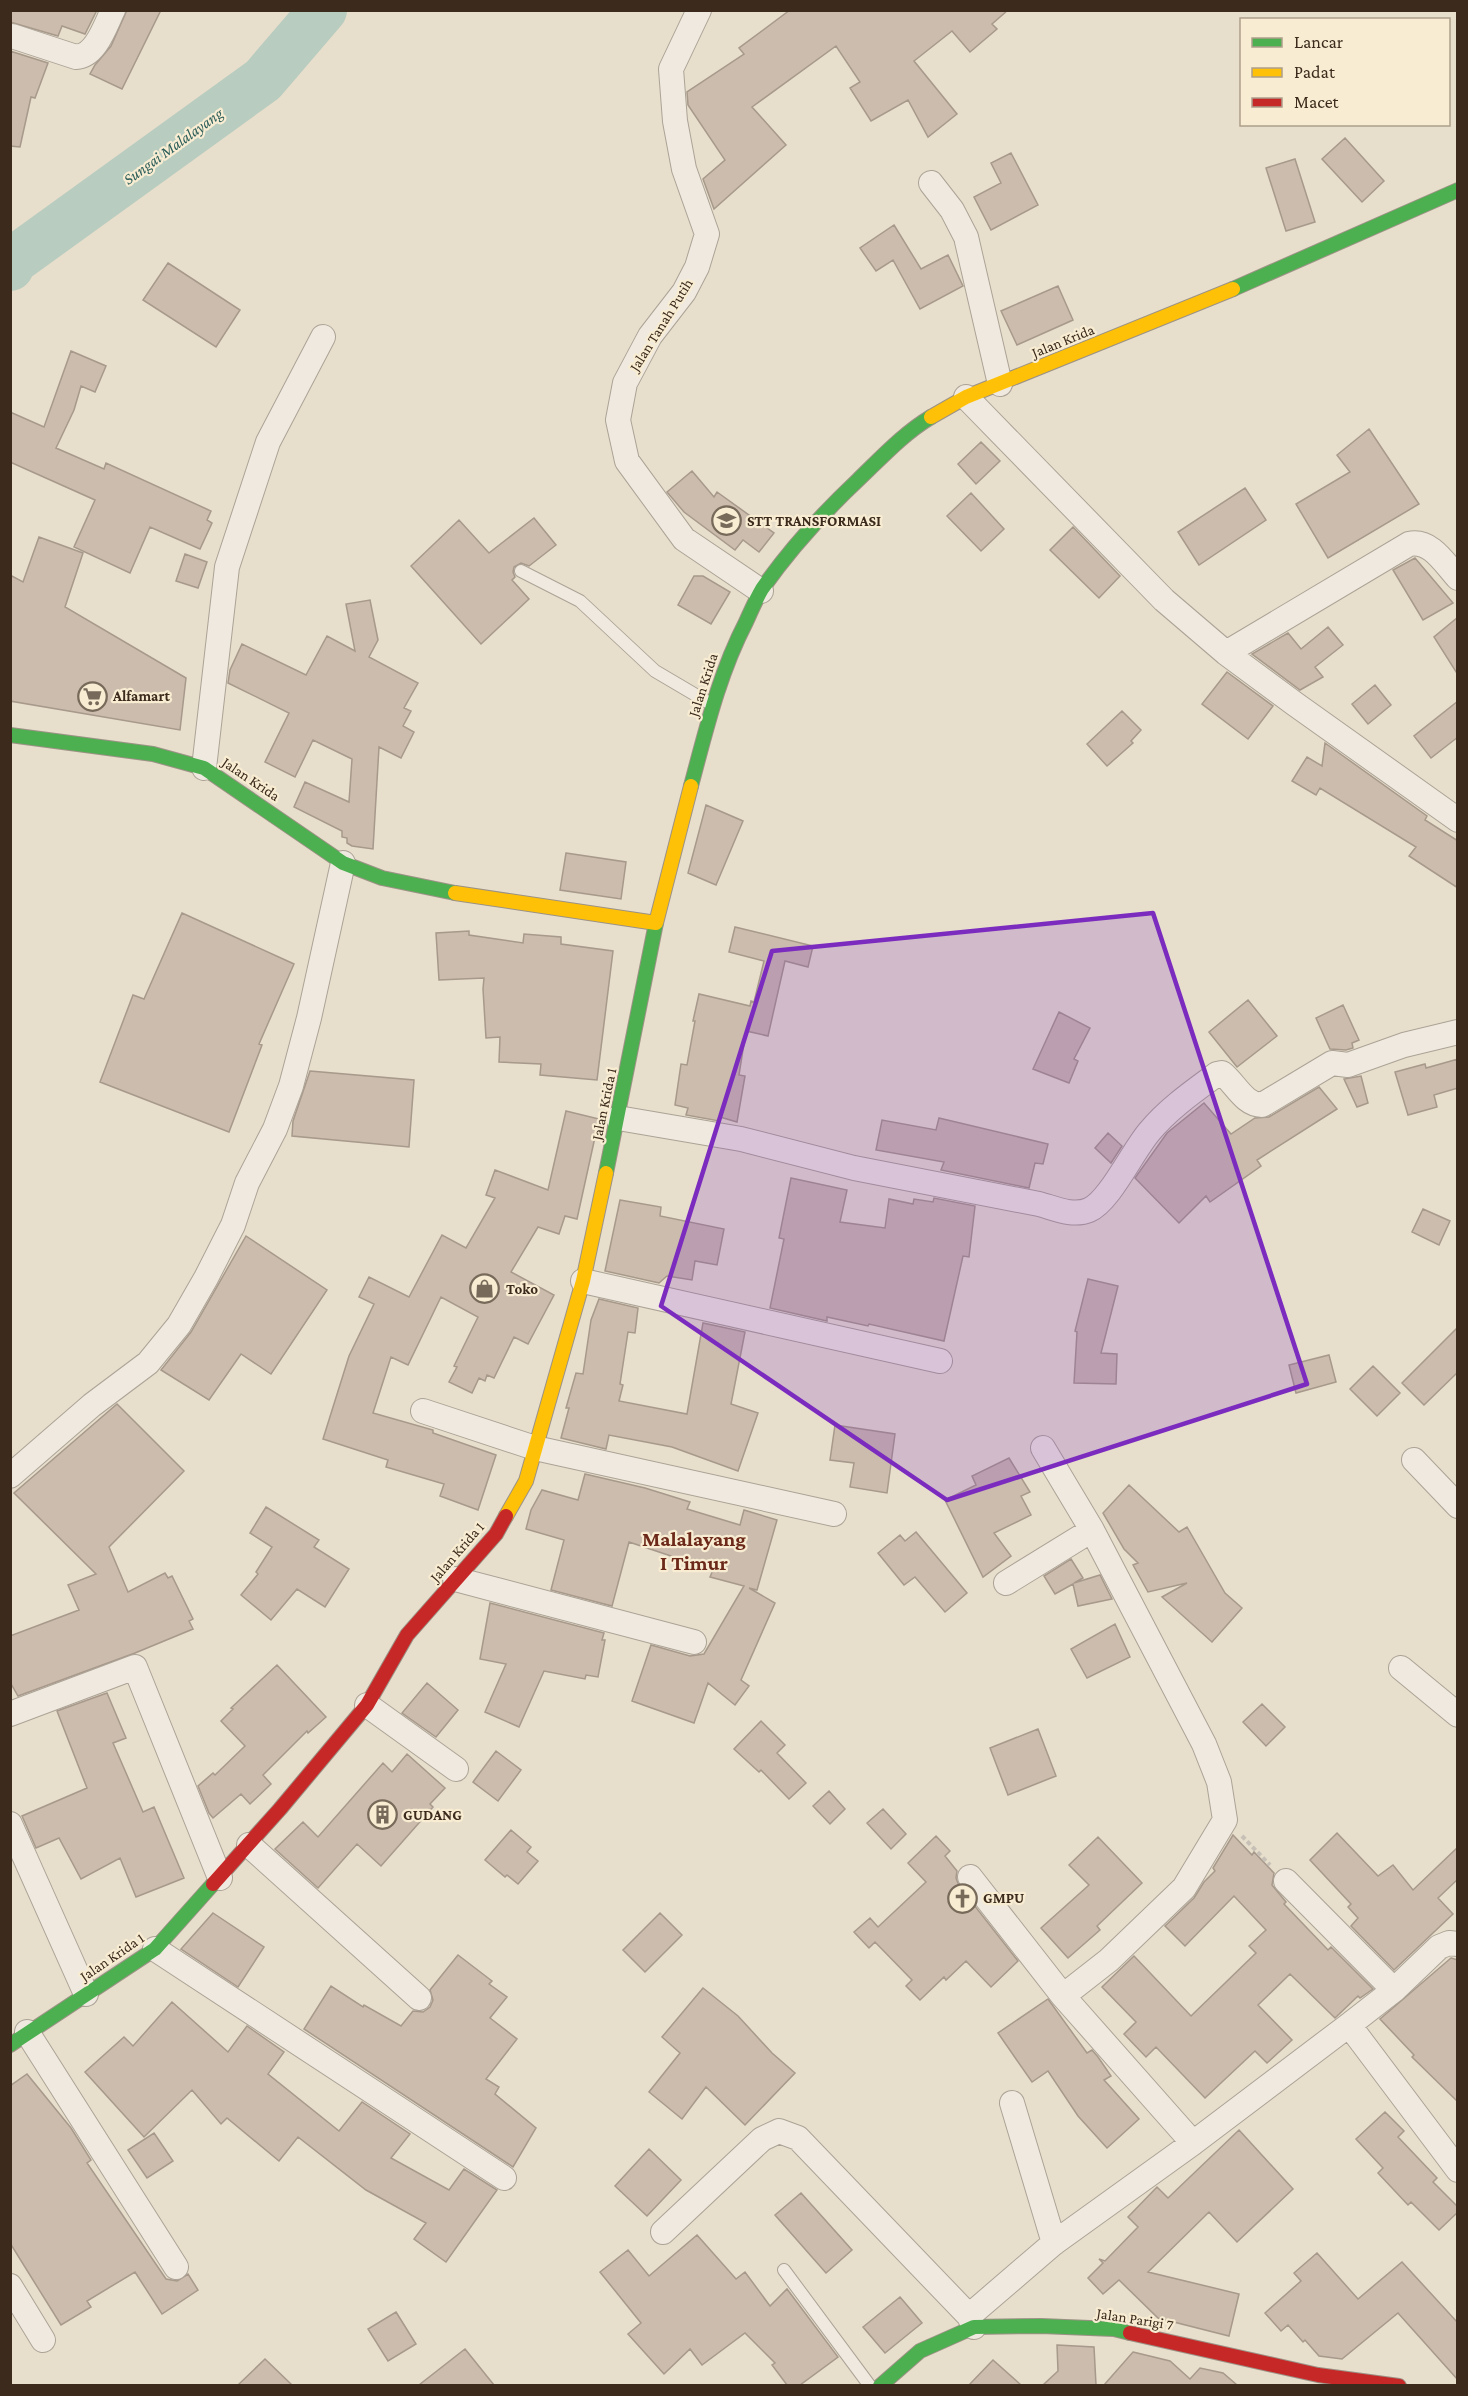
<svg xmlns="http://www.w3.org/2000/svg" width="1468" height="2396" font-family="'Crimson Pro',serif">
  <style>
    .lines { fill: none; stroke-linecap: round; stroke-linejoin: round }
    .river { stroke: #b8ccbf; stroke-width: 48 }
    .building { fill: #cbbcad; stroke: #a7998b; stroke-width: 1.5 }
    .lane-casing { stroke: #aca396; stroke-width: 14 }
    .street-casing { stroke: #aca396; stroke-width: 26 }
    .fast-casing { stroke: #9c9285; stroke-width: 16 }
    .slow-casing { stroke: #9c9285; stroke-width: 16 }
    .jam-casing { stroke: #9c9285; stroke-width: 16 }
    .path { stroke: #c7c0b6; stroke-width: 4; stroke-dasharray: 4.5 3; stroke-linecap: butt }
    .lane { stroke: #efe9df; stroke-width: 12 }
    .street { stroke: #efe9df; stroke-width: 24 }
    .fast { stroke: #4caf50; stroke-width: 14 }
    .slow { stroke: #ffc107; stroke-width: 14 }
    .jam { stroke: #c62828; stroke-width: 14 }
    .marked { fill: #7b2cbf; fill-opacity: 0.2; stroke: #7b2cbf; stroke-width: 4.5; stroke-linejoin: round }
    .labels { text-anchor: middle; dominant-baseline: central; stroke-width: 4.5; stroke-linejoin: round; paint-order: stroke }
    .street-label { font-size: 15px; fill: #3c2b1d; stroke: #f8edd2 }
    .poi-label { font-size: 15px; font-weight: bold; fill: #3c2b1d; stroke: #f8edd2; text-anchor: start }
    .water-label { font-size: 16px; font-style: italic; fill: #2b5d59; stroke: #f8edd2 }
    .district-label { font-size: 21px; font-weight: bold; fill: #6c2818; stroke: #f8edd2 }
  </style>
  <rect width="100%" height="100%" fill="#e7decc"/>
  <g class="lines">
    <path class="river" d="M10,267L11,262L263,80L323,10"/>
  </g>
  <path class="building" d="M10,10H97L85,34L62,26L58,36L10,22Z
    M127,10H161L122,89L90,74L95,65L111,46Z
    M790,10H1008L992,24L997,29L970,52L952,31L914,61L957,114L928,137L908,100L871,121L850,88L860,82L836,46L752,107L786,145L714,209L703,179L725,160L688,105L687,92L744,54L739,48Z
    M10,51L48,63L35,98L31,97L20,147L10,146Z
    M1345,138L1384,181L1362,202L1322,159Z
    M1011,153L1038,205L991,230L974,197L1001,183L991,163Z
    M1295,159L1315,222L1286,231L1266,168Z
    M894,225L921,269L948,255L963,286L920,309L893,260L876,271L860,248Z
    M168,263L240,310L216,347L143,300Z
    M1058,286L1073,320L1017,345L1001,311Z
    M71,351L106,366L95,392L81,386L74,410L56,448L104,469L106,463L211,511L207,520L212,523L200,549L150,527L130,573L74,547L95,500L10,462V412L44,427Z
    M1369,429L1419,504L1328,558L1296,504L1350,472L1337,455Z
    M981,442L1000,461L976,484L958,464Z
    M692,471L714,497L717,492L774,533L759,552L743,540L735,550L684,512L667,492Z
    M1245,488L1266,520L1199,565L1178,532Z
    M971,493L1004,529L981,551L947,516Z
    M534,518L556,545L529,566L521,563L514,567L513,572L515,577L512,580L529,599L481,644L411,566L459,520L489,553Z
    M1073,527L1120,576L1099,598L1050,550Z
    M39,537L83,553L65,607L186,678L180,730L10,701V575L23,582Z
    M185,554L207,562L198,588L176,581Z
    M1415,558L1453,603L1423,620L1393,570Z
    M694,576H703L730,592L711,624L678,605Z
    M370,600L378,640L369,657L418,683L404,708L411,711L403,726L414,732L401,758L379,747L373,849L352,846L347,843V838L342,837V831L294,807L305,782L349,802L352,759L313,740L295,777L265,762L289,713L228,683L230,670L242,644L306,675L327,636L355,651L346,604Z
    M1458,617V675L1434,637Z
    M1328,627L1343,645L1315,667L1323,677L1300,690L1252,654L1288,633L1301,649Z
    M1227,672L1273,706L1248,739L1202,704Z
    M1375,685L1391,705L1368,724L1352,704Z
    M1458,701V737L1431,758L1414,736Z
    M1122,711L1141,730L1131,741L1133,743L1107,766L1087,744Z
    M1325,743L1427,816L1425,820L1458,841V888L1409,856L1416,847L1320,788L1316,795L1292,781L1307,757L1322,766Z
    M706,805L743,821L716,885L688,873Z
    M566,853L626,862L621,899L560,890Z
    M182,913L294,964L259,1044L262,1045L229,1132L100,1082L133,995L144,999Z
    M735,927L813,946L808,967L785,961L768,1036L746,1031L739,1075L745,1076L737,1122L720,1117L719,1121L686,1115L688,1108L675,1105L681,1064L687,1065L695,1021H693L699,994L750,1006L751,1001L754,1002L764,961L729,952Z
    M469,931V935L523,943L524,934L561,937V944L613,951L597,1080L540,1075L541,1064L499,1062L500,1037L486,1038L483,989L484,978L439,980L436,933Z
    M1248,1000L1277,1036L1237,1067L1209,1032Z
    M1343,1005L1359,1040L1352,1043L1353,1048L1346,1050L1330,1049L1316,1018Z
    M1059,1012L1090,1028L1074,1059L1078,1061L1069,1083L1033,1069Z
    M1458,1059V1088L1434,1095L1437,1107L1408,1115L1395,1072L1425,1064L1426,1068Z
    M310,1071L414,1080L409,1147L292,1136L293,1121Z
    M1361,1076L1368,1103L1357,1107L1344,1079Z
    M1319,1087L1337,1109L1257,1160L1261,1166L1210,1202L1206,1196L1179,1223L1135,1178L1167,1133L1204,1103L1231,1134L1255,1118L1269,1117Z
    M566,1111L599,1119L577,1219L565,1216L559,1234L538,1227L511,1272L554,1295L528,1344L514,1337L494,1378L487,1375L485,1381L479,1378L472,1393L449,1382L457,1367L454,1366L478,1317L441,1297L408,1365L391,1357L373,1413L433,1430V1433L496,1455L478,1510L440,1496L444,1484L386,1467L388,1460L323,1439L349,1356L374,1304L359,1297L369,1277L409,1297L442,1235L466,1248L495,1198L486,1195L495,1170L548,1190Z
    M939,1118L1048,1144L1043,1164L1035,1163L1029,1188L941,1170L944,1162L876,1150L882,1120L936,1130Z
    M1108,1133L1122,1146L1111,1163L1095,1148Z
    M791,1178L847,1190L840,1222L885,1228L889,1199L913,1204L914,1199L933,1202L934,1198L975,1206L969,1257L963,1256L944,1341L869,1324L868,1326L827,1317V1321L770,1308L784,1239L779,1238Z
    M620,1200L661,1207L660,1216L724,1229L717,1265L695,1261L692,1280L667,1276L659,1283L605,1271Z
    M1423,1209L1450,1221L1439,1245L1412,1232Z
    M246,1236L327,1290L271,1374L241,1354L209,1400L161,1370L191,1332Z
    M1088,1279L1118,1286L1101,1353L1117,1354L1116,1384L1074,1383L1077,1332L1075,1331Z
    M599,1299L638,1308L635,1333L628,1332L620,1384L623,1385L619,1401L687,1414L703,1323L745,1332L731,1404L758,1413L738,1471L672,1447L609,1435L606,1449L561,1438L569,1408H566L576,1373L583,1374L591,1320Z
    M1458,1327V1372L1424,1405L1402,1383Z
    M1329,1355L1336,1382L1296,1393L1289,1365Z
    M1373,1366L1400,1393L1377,1416L1350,1389Z
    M117,1404L184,1471L109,1547L128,1592L165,1573L168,1578L172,1576L193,1619L189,1621L193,1629L135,1653L18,1696L10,1682V1636L79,1610L68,1585L96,1574L14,1493Z
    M835,1425L895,1434L887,1493L850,1487L854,1463L830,1460Z
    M1009,1458L1030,1492L1021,1496L1031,1515L994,1533L1011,1556L983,1577L945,1500L976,1485L972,1476Z
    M585,1474L645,1488L690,1502L687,1509L740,1525L744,1510L777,1520L757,1590L749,1588L775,1603L741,1680L749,1686L735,1705L708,1683L694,1723L632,1701L651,1645L690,1656L704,1654L744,1586L710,1577L713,1570L629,1542L612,1606L551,1590L564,1540L526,1529L531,1510L542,1490L578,1500Z
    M1129,1485L1179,1532L1187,1527L1225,1593L1242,1608L1212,1642L1162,1597L1187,1583L1148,1592L1133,1565L1138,1563L1124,1549L1103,1513Z
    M266,1507L319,1540L314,1547L349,1569L325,1607L297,1589L271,1620L241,1595L258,1574L256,1572L272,1547L250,1533Z
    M916,1532L967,1593L945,1612L915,1577L904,1585L878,1553L900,1535L905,1541Z
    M1071,1559L1083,1578L1074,1583L1100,1575L1112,1599L1078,1606L1073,1584L1055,1594L1044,1576Z
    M490,1603L604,1633L602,1640H605L598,1677L586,1675L585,1679L544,1671L519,1727L485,1712L506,1664L480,1659Z
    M1115,1624L1130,1657L1087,1678L1071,1649Z
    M277,1665L326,1717L308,1733L307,1731L263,1775L271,1784L250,1804L241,1794L213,1818L209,1813L198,1786L213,1773L215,1775L245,1746L221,1721L233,1709L231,1708Z
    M427,1683L458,1710L436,1737L402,1713Z
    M107,1693L126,1738L113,1743L143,1812L154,1807L184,1878L136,1897L120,1858L81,1879L59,1838L36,1848L22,1816L87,1788L57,1711Z
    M1262,1704L1285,1727L1266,1746L1243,1722Z
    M761,1721L785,1745L777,1753L806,1783L789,1799L761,1770L759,1772L734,1749Z
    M1038,1729L1056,1776L1008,1795L990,1748Z
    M496,1751L521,1770L498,1801L473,1782Z
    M407,1754L445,1788L430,1804L433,1807L381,1866L357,1844L318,1888L275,1849L303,1822L318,1837L383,1763L392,1772Z
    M829,1791L845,1809L830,1824L813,1806Z
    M883,1809L906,1834L891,1849L867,1823Z
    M511,1830L531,1847L527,1852L538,1861L518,1884L507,1875L505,1877L485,1860Z
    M1337,1833L1378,1876L1393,1865L1413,1890L1458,1847V1879L1438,1898L1453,1914L1394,1970L1351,1926L1358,1918L1348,1907L1351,1904L1310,1860Z
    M1233,1835L1252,1855L1254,1852L1274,1873L1272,1885L1286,1902L1284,1904L1328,1950L1331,1947L1373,1989L1360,1998L1358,1996L1335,2018L1290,1974L1258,2005L1292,2040L1267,2063L1255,2051L1205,2098L1156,2047L1146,2057L1124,2034L1136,2022L1102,1987L1134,1956L1191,2016L1256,1953L1249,1946L1266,1930L1234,1896L1185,1946L1165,1926L1194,1898L1204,1882L1215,1871L1213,1868Z
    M936,1836L950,1851L945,1856L957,1871L956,1878L959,1886L1018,1961L991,1987L966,1961L946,1980L944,1977L920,2000L906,1986L912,1980L875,1942L869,1948L854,1932L870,1918L878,1927L926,1882L908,1863Z
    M1098,1837L1142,1883L1097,1926L1100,1930L1068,1958L1041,1928L1089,1885L1069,1865Z
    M213,1913L264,1947L238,1987L181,1949Z
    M660,1913L682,1935L645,1972L623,1950Z
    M458,1955L492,1981L489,1984L507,1997L490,2018L517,2039L486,2079L499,2087L495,2094L536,2128L513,2167L304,2029L331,1986L363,2007L364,2005L401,2026L413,2011L423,2012L430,2007L433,2000L430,1990Z
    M1451,1958L1458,1960V2102L1412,2057L1414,2055L1380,2019Z
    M703,1988L738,2016L772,2053L795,2073L745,2125L706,2087L682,2119L649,2092L680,2053L662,2037Z
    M1048,1999L1087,2053L1092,2050L1098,2057L1111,2076L1104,2080L1139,2119L1107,2148L1078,2116L1048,2071L1032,2082L998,2033Z
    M172,2002L228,2052L247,2026L284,2052L268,2074L339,2131L362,2102L410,2134L391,2158L449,2190L464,2169L497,2190L446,2262L414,2239L426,2223L366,2190L298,2137L279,2161L227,2118L221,2124L192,2090L144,2137L85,2072L124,2037L133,2046Z
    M27,2074L71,2128L91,2160L87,2163L166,2279L177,2281L188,2274L198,2290L162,2314L135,2272L87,2301L91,2307L61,2325L10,2243V2086Z
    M1385,2112L1404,2131L1398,2137L1437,2178L1433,2182L1458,2207V2212L1439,2230L1411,2202L1408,2205L1378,2173L1383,2168L1356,2139Z
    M1239,2130L1293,2189L1237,2242L1209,2212L1148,2272L1239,2294L1229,2336L1158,2318L1119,2280L1103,2294L1088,2278L1103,2263L1099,2259L1105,2261L1138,2227L1128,2217L1157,2187L1168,2198Z
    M154,2133L173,2161L147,2178L128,2150Z
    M649,2149L681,2180L647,2216L615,2186Z
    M801,2193L852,2250L826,2273L775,2215Z
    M697,2235L736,2279L745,2272L770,2306L787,2289L838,2357L800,2385H787L772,2365L775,2363L745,2333L702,2365L690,2349L664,2374L628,2334L641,2323L600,2272L628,2250L649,2276Z
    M1317,2253L1358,2299L1402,2262L1458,2323V2380L1398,2313L1342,2359L1319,2356L1305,2340L1303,2342L1288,2325L1281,2331L1265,2313L1301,2281L1294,2273Z
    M900,2297L922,2323L885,2353L863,2327Z
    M396,2312L416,2344L388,2361L368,2329Z
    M1057,2345L1094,2347L1096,2385H1043L1058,2371Z
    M465,2349L494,2385H419Z
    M1133,2352L1170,2361L1190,2379L1200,2368L1223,2373L1237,2385H1104Z
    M265,2359L292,2385H238Z
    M993,2360L1021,2385H969Z"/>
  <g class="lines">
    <defs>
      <path id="lane" d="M521,571L580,601L655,671L711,704
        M784,2270L870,2386"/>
      <path id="street" d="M699,10L671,69L675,121L684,169L707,234L697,267L684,292L650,336L625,383L618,420L627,461L684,539L761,591
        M12,36L76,57C96,56 105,26 113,10
        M931,183L952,210L966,237L1000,384
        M966,397L1164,600L1226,653L1409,544C1431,539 1445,564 1458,578
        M1226,653L1295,704L1458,820
        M204,768L227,567L268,442L323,337
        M618,1118L741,1139L854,1168L1039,1204C1054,1208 1073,1217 1089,1210C1110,1201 1133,1150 1150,1131C1168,1109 1194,1091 1217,1074L1222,1073C1235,1083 1244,1105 1262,1105L1332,1063L1348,1065L1404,1045L1458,1032
        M583,1281L940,1361
        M423,1411L535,1448L834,1514
        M1043,1448L1092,1530L1204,1744L1219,1782L1225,1820L1184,1888L1109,1960L1063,1996L1193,2143
        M1414,1460L1458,1506
        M10,1476L92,1405L148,1363L179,1325L206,1278L233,1225L247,1183L275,1129L291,1086L309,1018L343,863
        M455,1579L694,1642
        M1006,1583L1092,1530
        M1401,1668L1458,1715
        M367,1705L456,1769
        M10,1714L135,1667L220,1878
        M10,1824L86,1994
        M249,1845L419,1998
        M970,1877L1063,1996
        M1286,1881L1394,1990
        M155,1949L504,2178
        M1349,2025L1458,2170
        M27,2032L176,2267
        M1012,2103L1054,2243
        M663,2232L762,2139L779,2131L798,2138L969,2316
        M10,2286L43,2340
        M974,2327L969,2316L1054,2243L1193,2143L1349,2025L1394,1990L1439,1947L1449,1943L1458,1944"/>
      <path id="fast" d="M1233,289L1458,190
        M10,735L153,754L204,768L343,863L382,878L455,893
        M691,786C706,730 719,674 746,622C751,611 756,599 762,589C790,549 823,513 858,480C881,458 904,433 931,417
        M606,1173L656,923
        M10,2045L155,1949L213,1884
        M880,2386L920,2351L974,2327L1041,2326L1114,2329L1130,2333"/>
      <path id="slow" d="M931,417L966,397L1233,289
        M455,893L656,923L691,786
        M506,1516L526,1481L583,1281L606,1173"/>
      <path id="jam" d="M213,1884L280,1809L367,1705L407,1635L496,1534L506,1516
        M1130,2333L1318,2375L1399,2386"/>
    </defs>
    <use href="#lane" class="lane-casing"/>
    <use href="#street" class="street-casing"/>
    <use href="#fast" class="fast-casing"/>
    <use href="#slow" class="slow-casing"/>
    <use href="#jam" class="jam-casing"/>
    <path class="path" d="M1242,1836L1270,1865"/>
    <use href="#lane" class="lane"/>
    <use href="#street" class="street"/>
    <use href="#fast" class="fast"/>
    <use href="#slow" class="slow"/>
    <use href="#jam" class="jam"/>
  </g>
  <path class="marked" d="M1153,913L1307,1384L947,1500L661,1306L772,951Z"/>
  <defs>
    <symbol id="university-ring" viewBox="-11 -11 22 22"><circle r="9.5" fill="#f8edd2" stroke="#786a5a" stroke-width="1.5"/><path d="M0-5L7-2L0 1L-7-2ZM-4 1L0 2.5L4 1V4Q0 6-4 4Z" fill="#786a5a"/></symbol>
    <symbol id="supermarket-ring" viewBox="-11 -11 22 22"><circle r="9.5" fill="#f8edd2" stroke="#786a5a" stroke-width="1.5"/><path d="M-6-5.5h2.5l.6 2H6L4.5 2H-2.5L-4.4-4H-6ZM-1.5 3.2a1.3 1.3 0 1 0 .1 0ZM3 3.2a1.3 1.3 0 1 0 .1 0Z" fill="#786a5a"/></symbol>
    <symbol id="shop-ring" viewBox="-11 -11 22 22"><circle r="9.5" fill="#f8edd2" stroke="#786a5a" stroke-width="1.5"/><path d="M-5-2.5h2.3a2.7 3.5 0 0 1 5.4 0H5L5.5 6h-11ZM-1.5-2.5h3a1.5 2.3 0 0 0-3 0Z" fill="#786a5a"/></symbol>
    <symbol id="building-ring" viewBox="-11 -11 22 22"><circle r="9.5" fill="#f8edd2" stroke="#786a5a" stroke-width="1.5"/><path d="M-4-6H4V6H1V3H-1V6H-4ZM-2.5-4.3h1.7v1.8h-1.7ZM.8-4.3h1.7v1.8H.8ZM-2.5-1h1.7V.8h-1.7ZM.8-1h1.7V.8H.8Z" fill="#786a5a"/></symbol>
    <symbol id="church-ring" viewBox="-11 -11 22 22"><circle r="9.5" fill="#f8edd2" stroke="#786a5a" stroke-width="1.5"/><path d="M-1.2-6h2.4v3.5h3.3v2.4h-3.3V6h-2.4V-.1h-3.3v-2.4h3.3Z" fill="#786a5a"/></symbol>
  </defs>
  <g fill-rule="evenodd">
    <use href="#university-ring" x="710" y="504" width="33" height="33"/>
    <use href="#supermarket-ring" x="76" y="680" width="33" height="33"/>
    <use href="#shop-ring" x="468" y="1272" width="33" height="33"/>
    <use href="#building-ring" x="366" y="1798" width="33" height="33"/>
    <use href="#church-ring" x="946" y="1882" width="33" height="33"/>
  </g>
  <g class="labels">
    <g class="street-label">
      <text transform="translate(661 325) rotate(-58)">Jalan Tanah Putih</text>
      <text transform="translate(1063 341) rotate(-22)">Jalan Krida</text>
      <text transform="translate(703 685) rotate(-72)">Jalan Krida</text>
      <text transform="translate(251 779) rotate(34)">Jalan Krida</text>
      <text transform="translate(604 1104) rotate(-78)">Jalan Krida 1</text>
      <text transform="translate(457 1552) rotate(-49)">Jalan Krida 1</text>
      <text transform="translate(112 1957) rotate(-34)">Jalan Krida 1</text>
      <text transform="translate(1135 2319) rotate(9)">Jalan Parigi 7</text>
    </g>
    <g class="poi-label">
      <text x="747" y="521">STT TRANSFORMASI</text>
      <text x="113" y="696">Alfamart</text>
      <text x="506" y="1289">Toko</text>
      <text x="403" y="1815">GUDANG</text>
      <text x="983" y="1898">GMPU</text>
    </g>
    <g class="water-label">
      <text transform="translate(173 146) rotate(-36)">Sungai Malalayang</text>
    </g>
    <g class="district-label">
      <text x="694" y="1539">Malalayang<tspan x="694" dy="24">I Timur</tspan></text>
    </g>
  </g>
  <rect width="1468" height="2396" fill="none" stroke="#3c2b1d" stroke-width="24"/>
  <rect x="1240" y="18" width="210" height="108" fill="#f8edd2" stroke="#ad9f8a" stroke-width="1.5"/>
  <rect x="1252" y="38" width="30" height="9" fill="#4caf50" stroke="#ad9f8a" stroke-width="1.5"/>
  <text x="1294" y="48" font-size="18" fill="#3c2b1d">Lancar</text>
  <rect x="1252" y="68" width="30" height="9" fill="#ffc107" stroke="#ad9f8a" stroke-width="1.5"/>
  <text x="1294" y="78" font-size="18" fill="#3c2b1d">Padat</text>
  <rect x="1252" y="98" width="30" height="9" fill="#c62828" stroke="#ad9f8a" stroke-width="1.5"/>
  <text x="1294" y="108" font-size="18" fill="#3c2b1d">Macet</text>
</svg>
